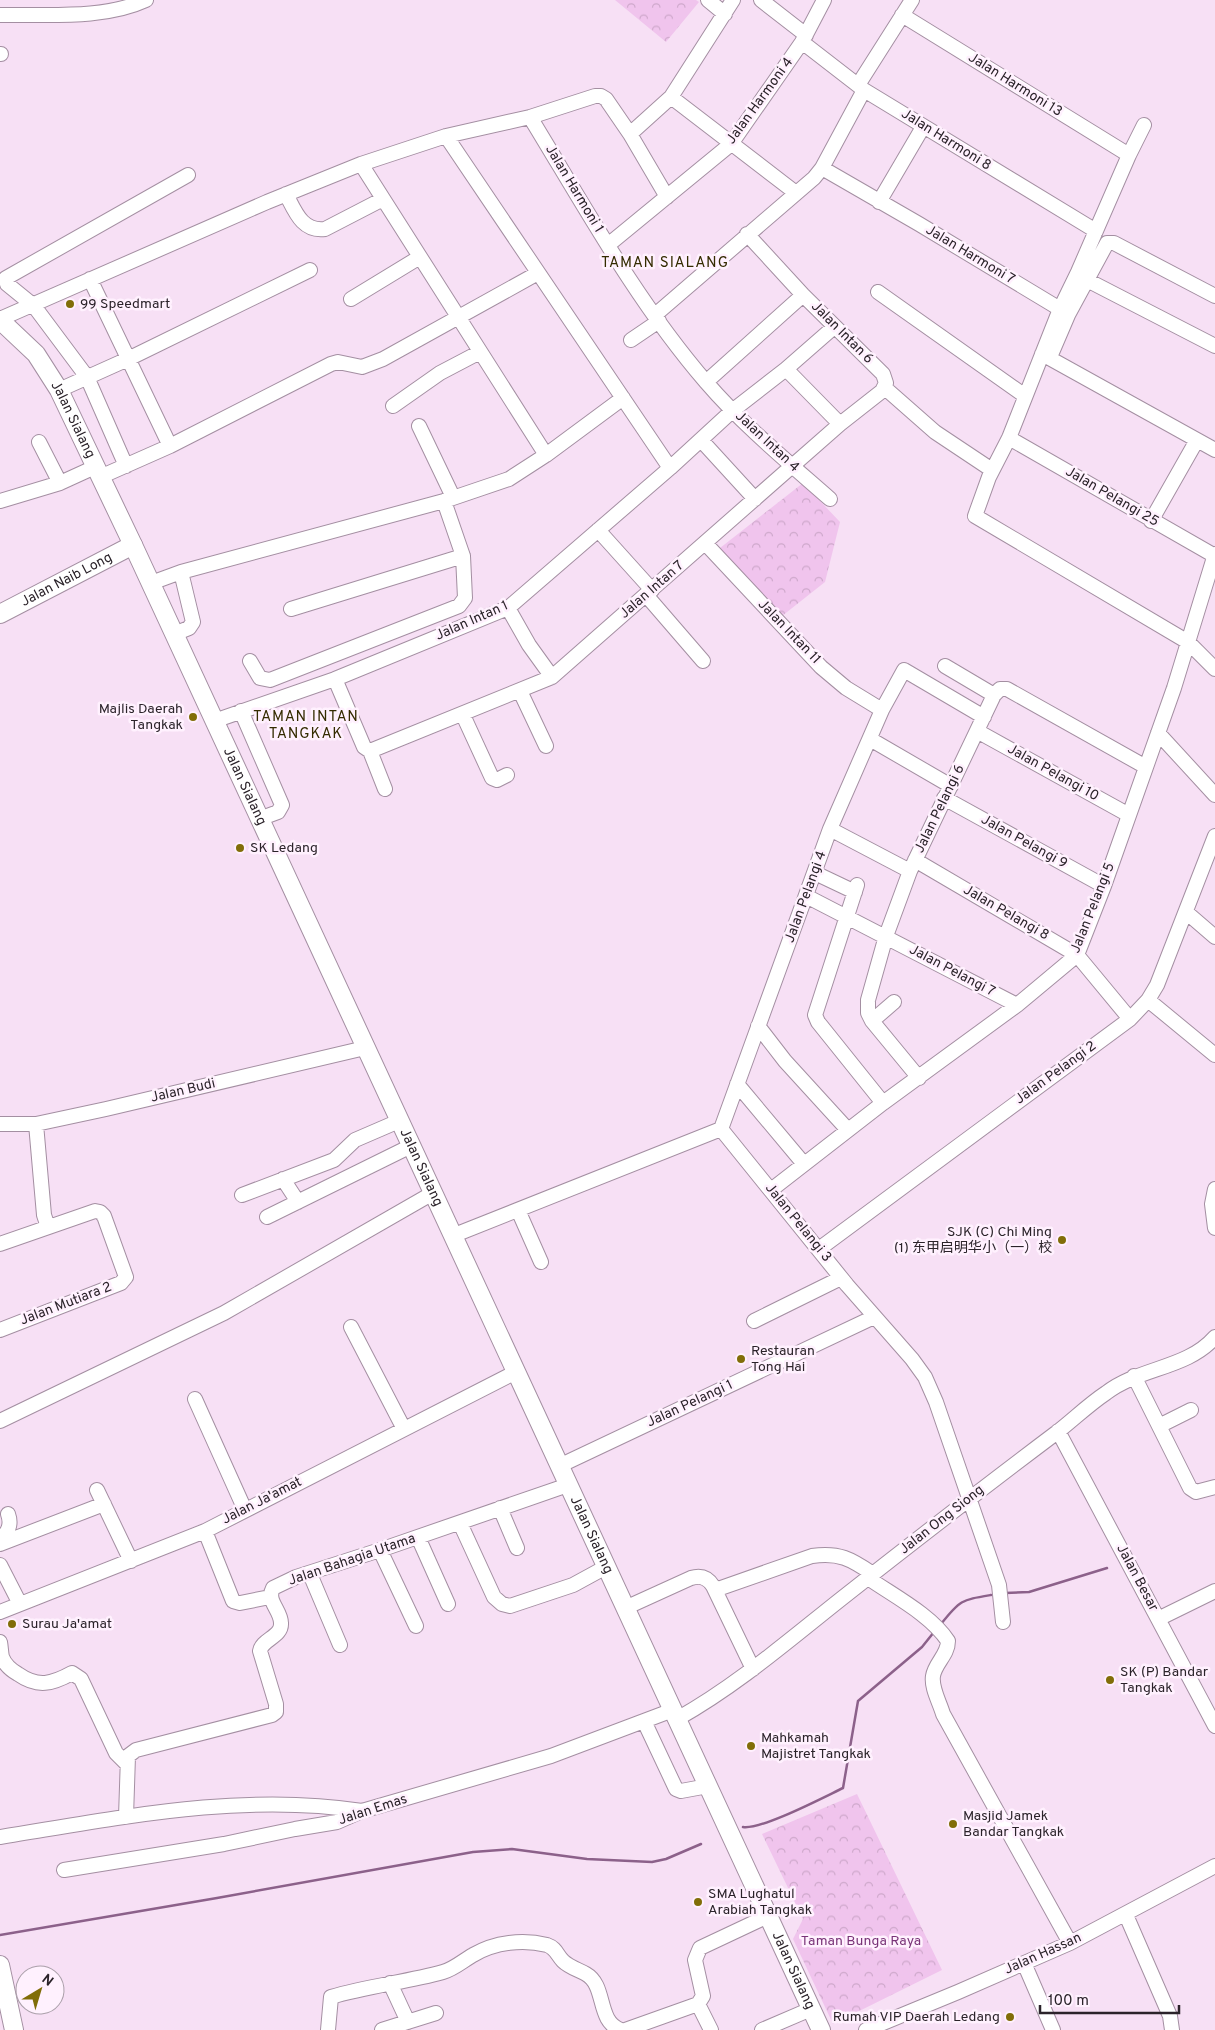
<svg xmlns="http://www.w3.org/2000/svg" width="1215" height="2030" font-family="Overpass,'Noto Sans SC',sans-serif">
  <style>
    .park { fill: url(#park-crowns) }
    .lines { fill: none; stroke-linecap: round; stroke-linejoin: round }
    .stream { stroke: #8c618a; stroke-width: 2.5 }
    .minor-casing { stroke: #a48fa2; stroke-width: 16 }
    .major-casing { stroke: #a48fa2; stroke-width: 20 }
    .minor { stroke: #fff; stroke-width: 14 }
    .major { stroke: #fff; stroke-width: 18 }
    .poi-dot { fill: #816d08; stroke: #fff1fe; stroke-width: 2 }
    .labels { text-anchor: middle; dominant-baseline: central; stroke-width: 5; stroke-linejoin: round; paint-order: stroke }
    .street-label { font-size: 14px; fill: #2b232a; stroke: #fff1fe }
    .poi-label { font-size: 14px; fill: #2b232a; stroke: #fff1fe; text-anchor: start }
    .park-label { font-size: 14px; fill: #793378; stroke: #fff1fe }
    .neighbourhood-label { font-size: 15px; letter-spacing: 1px; fill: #342b00; stroke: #fff1fe }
  </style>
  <defs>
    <pattern id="park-crowns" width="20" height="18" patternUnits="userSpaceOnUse" patternTransform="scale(1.25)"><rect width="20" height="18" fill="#f0c4ed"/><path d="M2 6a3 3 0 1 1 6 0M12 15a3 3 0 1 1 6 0" fill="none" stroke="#cea8cb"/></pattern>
  </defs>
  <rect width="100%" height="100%" fill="#f7e0f5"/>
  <path class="park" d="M615,0H696L699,2L666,42Z
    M803,483L840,522L825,582L782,616L720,548Z
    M857,1794L942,1970L833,2024L793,1939L803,1919L762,1834Z"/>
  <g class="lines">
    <path class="stream" d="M1005,1593L1029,1592L1107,1568
      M941,1624C960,1600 961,1600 991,1595
      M743,1827C761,1830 824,1797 843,1788L858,1701L922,1647L934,1632
      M0,1935L217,1898L473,1852L512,1849L587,1859L652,1862L666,1859L701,1844"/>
    <defs>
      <path id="minor" d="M708,0L725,14
        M761,0L806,35
        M0,15C47,14 103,20 146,0
        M902,15L1129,155
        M802,42L864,90L1096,231
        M0,54H1
        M858,85L912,0
        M671,97L796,193
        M530,117C585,207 637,302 706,382C743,425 788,462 830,499
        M1144,125L1129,155L1078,272L1060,309L1009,438L989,477L975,516L1188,642L1215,669
        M630,134L671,97L733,0
        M446,136L670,468
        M361,164L546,455
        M822,168L919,224L1060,309
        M286,194C295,211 302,232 325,229L383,199
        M879,202L923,127
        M608,245L731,144L802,42L824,0
        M90,279L170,446
        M1087,280L1215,346
        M878,292L1025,396
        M351,299L420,257
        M655,315L814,178L822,168L864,90
        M0,319L267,202L361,164L446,136L530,117L595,96H601L606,99L630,134L667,197
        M834,327L786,369L840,424
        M631,340L659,321
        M1042,354L1215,450
        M1050,357L1068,315L1107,243H1114L1215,296
        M706,382L803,295
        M885,388L935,432L992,470
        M59,390L128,359L310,270
        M393,406L440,373L480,352
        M419,426L453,497
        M1009,438L1215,556
        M701,440L755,499
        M39,442L60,483
        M126,466L87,377L34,306L7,284L6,278L188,175
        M100,477L170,446L331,364L338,362L362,367L383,359L538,273
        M0,501L60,483L95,467
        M1151,521L1197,440
        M598,530L652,590
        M705,543L821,667L846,688L882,710
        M151,583L181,572L444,501L509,479L546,455L623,398
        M646,595L703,661
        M508,608L529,645L552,677
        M291,609L463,556L444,501
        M174,634L189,628L193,622L181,572
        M250,661L260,678L270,680L459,606L465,598L463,556
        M945,666L994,695
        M335,679L364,747L370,751L552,677L840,424L882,391L886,383L883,374L803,295L747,234
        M520,691L546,746
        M241,711L282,805L278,812L259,819
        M463,715L492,778L497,780L507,775
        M214,721L335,679L508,608L670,468L732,411L786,369
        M977,731L1129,815
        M1158,733L1215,795
        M870,739L951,786
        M370,751L385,789
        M944,798L1104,886
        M830,829L910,871
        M915,860L1077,955L1130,1019
        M815,873L855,892
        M857,885L815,1015L818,1022L883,1103
        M806,896L1017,1005
        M1186,912L1215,937
        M1148,1000L1215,1055
        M872,1021L894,1002
        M758,1026L785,1061L848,1130
        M919,1078L872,1021L868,1013V1000L886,936L910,871L994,695L1000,689H1007L1146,767
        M737,1084L804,1164
        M0,1124H36L106,1109L365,1048
        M36,1124L44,1215L48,1227
        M721,1129L830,829L882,710L904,670L984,717
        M721,1129L847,1285L912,1359L925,1377L936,1402L999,1585L1003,1622
        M283,1179L298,1202
        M1215,1189L1212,1204L1215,1228
        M771,1190L883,1103L1017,1005L1077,955L1104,886L1174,688L1215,554
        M242,1195L334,1160L355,1140L399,1121
        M518,1210L541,1262
        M267,1217L411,1146
        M452,1236L721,1129
        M0,1244L95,1211L100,1212L104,1216L126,1277L121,1283L0,1330
        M819,1249L1130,1019L1148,1000L1157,985L1215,836
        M754,1321L841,1278
        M351,1327L404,1429
        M1134,1376L1190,1488L1196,1492L1215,1487
        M195,1399L245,1510
        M0,1421L224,1313L433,1193
        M1159,1426L1191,1410
        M1058,1431L1215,1726
        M559,1466L874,1317
        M97,1490L131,1561
        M500,1508L517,1548
        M460,1523L494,1597L502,1604L510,1606L573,1585L606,1567
        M205,1531L233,1601L240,1603L270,1597
        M418,1537L448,1604
        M0,1540C8,1532 12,1525 8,1514
        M0,1544L104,1504
        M380,1550L416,1626
        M0,1565L20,1604
        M310,1574L340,1645
        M868,1578C894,1596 931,1615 948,1641C948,1655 935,1663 933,1676C931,1688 940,1703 943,1714L1070,1943
        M715,1590L812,1556C839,1552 851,1559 873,1574
        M625,1608L691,1578C701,1575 708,1578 713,1586L753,1669
        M0,1612L205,1531L516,1372
        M1158,1619L1215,1591
        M0,1642C1,1647 1,1653 2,1657C5,1665 11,1670 18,1674C38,1688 52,1684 72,1673L81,1679L116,1753L127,1764
        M677,1719C736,1686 788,1641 841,1599C912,1543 983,1488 1056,1433C1073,1420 1088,1405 1106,1393C1140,1367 1187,1369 1215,1337
        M644,1721L676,1789L681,1791L708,1786
        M126,1817L128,1756L136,1750L272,1715L276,1712V1704L260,1651C262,1639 282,1637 281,1623C281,1610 266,1601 273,1588L296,1577L380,1550L568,1485
        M0,1837C119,1818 242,1792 362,1811
        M64,1870L224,1844L295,1829L337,1822L362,1811L551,1756L673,1710
        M1126,1915L1170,2016L1172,2030
        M1024,1963L1053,2030
        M390,1983L408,2022
        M698,2004L711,2030
        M328,2030L331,1997C368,1986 407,1982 443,1972C454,1969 464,1960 473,1955C495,1942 523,1939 547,1945C556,1948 557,1955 563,1961C569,1967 579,1970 586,1974C607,1986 596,2021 621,2030
        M382,2030L436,2013
        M625,2030L698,2004L703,1996L695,1960L700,1948L768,1916
        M762,2030L811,2009
        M866,2030L958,1992L1070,1943L1215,1866"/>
      <g id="major">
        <path id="s1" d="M0,320L36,354L59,390L133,545L821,2030"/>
        <path id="s2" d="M0,614L133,545"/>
        <path d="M0,1965L14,2030"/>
      </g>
    </defs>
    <use href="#minor" class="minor-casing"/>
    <use href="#major" class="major-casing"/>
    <use href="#minor" class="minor"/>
    <use href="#major" class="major"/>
  </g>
  <g class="poi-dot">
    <circle cx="70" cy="304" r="5"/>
    <circle cx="193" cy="717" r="5"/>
    <circle cx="240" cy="848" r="5"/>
    <circle cx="1062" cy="1240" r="5"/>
    <circle cx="741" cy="1359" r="5"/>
    <circle cx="12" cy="1624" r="5"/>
    <circle cx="1110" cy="1680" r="5"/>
    <circle cx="751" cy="1746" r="5"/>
    <circle cx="953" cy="1824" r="5"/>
    <circle cx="698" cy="1902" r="5"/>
    <circle cx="1010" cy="2017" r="5"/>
  </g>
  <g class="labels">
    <g class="street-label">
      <text transform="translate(1015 85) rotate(32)">Jalan Harmoni 13</text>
      <text transform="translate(760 101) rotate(-54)">Jalan Harmoni 4</text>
      <text transform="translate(946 140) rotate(32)">Jalan Harmoni 8</text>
      <text transform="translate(574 189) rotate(59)">Jalan Harmoni 1</text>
      <text transform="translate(970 255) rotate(31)">Jalan Harmoni 7</text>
      <text transform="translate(842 333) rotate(45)">Jalan Intan 6</text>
      <text stroke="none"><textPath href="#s1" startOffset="125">Jalan Sialang</textPath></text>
      <text transform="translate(767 442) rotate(43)">Jalan Intan 4</text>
      <text transform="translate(1112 497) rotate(30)">Jalan Pelangi 25</text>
      <text stroke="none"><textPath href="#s2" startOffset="75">Jalan Naib Long</textPath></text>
      <text transform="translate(652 590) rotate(-41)">Jalan Intan 7</text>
      <text transform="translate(472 621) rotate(-24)">Jalan Intan 1</text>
      <text transform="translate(789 632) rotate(46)">Jalan Intan 11</text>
      <text transform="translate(1053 773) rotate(29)">Jalan Pelangi 10</text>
      <text stroke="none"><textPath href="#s1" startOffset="530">Jalan Sialang</textPath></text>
      <text transform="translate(940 809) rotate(-64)">Jalan Pelangi 6</text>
      <text transform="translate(1024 842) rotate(29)">Jalan Pelangi 9</text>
      <text transform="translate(806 897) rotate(-70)">Jalan Pelangi 4</text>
      <text transform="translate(1093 908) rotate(-68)">Jalan Pelangi 5</text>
      <text transform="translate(1006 913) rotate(30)">Jalan Pelangi 8</text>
      <text transform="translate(952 971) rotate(28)">Jalan Pelangi 7</text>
      <text transform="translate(1056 1073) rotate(-36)">Jalan Pelangi 2</text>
      <text transform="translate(183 1091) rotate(-13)">Jalan Budi</text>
      <text stroke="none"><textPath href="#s1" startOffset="950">Jalan Sialang</textPath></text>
      <text transform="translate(798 1223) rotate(51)">Jalan Pelangi 3</text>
      <text transform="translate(66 1304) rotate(-21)">Jalan Mutiara 2</text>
      <text transform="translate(690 1404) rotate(-25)">Jalan Pelangi 1</text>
      <text transform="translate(262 1501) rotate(-27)">Jalan Ja'amat</text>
      <text transform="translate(942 1520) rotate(-38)">Jalan Ong Siong</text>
      <text stroke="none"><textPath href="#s1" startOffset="1355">Jalan Sialang</textPath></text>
      <text transform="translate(352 1560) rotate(-19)">Jalan Bahagia Utama</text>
      <text transform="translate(1137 1578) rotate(62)">Jalan Besar</text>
      <text transform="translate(373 1810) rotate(-18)">Jalan Emas</text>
      <text transform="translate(1043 1954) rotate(-24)">Jalan Hassan</text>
      <text stroke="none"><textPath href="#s1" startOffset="1835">Jalan Sialang</textPath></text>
    </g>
    <g class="poi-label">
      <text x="80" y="304">99 Speedmart</text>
      <text x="183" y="709" text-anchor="end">Majlis Daerah<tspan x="183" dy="16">Tangkak</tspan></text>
      <text x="250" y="848">SK Ledang</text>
      <text x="1052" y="1232" text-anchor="end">SJK (C) Chi Ming<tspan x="1052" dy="16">(1) 东甲启明华小（一）校</tspan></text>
      <text x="751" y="1351">Restauran<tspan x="751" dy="16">Tong Hai</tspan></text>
      <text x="22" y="1624">Surau Ja'amat</text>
      <text x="1120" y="1672">SK (P) Bandar<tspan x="1120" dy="16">Tangkak</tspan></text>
      <text x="761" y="1738">Mahkamah<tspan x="761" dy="16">Majistret Tangkak</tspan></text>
      <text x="963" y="1816">Masjid Jamek<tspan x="963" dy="16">Bandar Tangkak</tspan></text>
      <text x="708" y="1894">SMA Lughatul<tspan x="708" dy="16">Arabiah Tangkak</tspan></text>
      <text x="1000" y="2017" text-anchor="end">Rumah VIP Daerah Ledang</text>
    </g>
    <g class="park-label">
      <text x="861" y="1941">Taman Bunga Raya</text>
    </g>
    <g class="neighbourhood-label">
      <text x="665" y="263">TAMAN SIALANG</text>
      <text x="306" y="717">TAMAN INTAN<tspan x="306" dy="17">TANGKAK</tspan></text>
    </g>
  </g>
  <g transform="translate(40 1990) rotate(38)"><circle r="24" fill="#fff1fe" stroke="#aa9fa9"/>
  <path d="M0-4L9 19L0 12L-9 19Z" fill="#816d08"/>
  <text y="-8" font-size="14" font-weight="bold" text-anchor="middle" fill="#2b232a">N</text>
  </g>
  <path d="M1040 2005v8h139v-8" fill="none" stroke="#2b232a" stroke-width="2.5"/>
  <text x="1048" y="2005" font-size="15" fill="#2b232a" stroke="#fff1fe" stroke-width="4" paint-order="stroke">100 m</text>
</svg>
